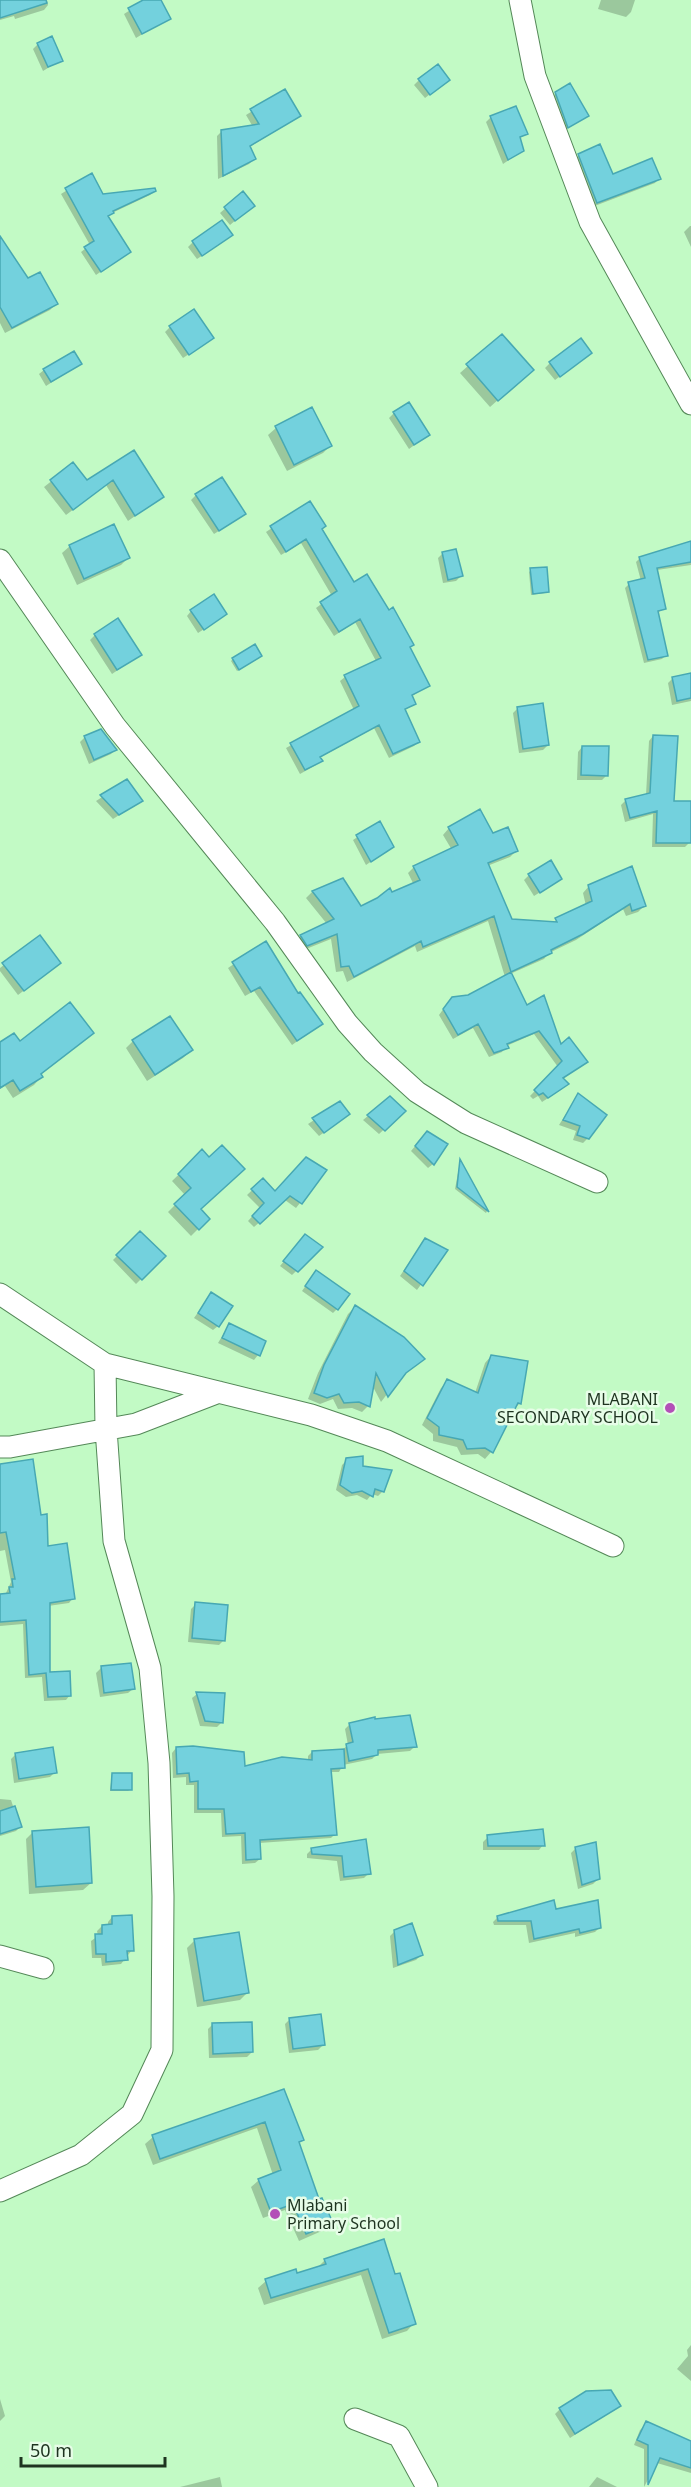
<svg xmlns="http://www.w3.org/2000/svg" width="691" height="2487" font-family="'Noto Sans',sans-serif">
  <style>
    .shadow { fill: #0003 }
    .building { fill: #73d1dd; stroke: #47a8b3; stroke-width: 1.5 }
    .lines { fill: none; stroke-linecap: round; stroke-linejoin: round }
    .street-casing { stroke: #548858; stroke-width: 23 }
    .street { stroke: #fff; stroke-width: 21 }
    .poi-dot { fill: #b350b7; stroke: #e7fde8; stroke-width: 2 }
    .labels { text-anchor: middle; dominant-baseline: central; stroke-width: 5; stroke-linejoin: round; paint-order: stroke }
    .poi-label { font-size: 16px; fill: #1e3420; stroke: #e7fde8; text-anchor: end }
  </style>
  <rect width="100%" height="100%" fill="#c2fac5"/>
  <path class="shadow" d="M0,0H47L48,5L44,10L15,19L14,16L0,20Z
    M146,0H160L169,18L136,38L124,14Z
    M601,0H635L631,12L626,17L598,9Z
    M38,44L61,60L43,71L33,49Z
    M419,80L443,84L425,98L414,85Z
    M284,91L299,116L248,148L254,159L249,164L218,179L217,136L222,131L253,127L246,115Z
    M556,93L587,116L563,131L551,98Z
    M491,117L526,134L514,142L522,138L519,140L522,151L503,164L486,122Z
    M579,155L612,176L659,178L655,183L592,207L574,160Z
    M91,175L102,195L155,191L150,195L112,213L107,217L129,252L96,275L81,252L90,245L61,194Z
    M243,193L248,210L230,225L220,213Z
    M690,226H691V247L684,232Z
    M226,240L197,259L188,247L193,242Z
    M0,249L28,280L56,304L50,310L5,333L0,323Z
    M170,327L207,342L183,358L165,332Z
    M502,336L524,377L490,407L460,373Z
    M586,357L555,380L545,368L550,363Z
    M80,364L46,386L39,374L44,370Z
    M311,409L330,446L323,453L287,471L268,435L276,428Z
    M394,413L428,435L409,449L389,418Z
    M133,452L162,497L128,521L106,485L66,515L44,487L73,464L87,482Z
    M196,495L239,518L214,534L191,500Z
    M309,503L320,530L353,584L409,648L428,685L411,697L414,704L404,711L419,741L414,746L389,758L374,728L319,758L321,760L316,765L300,774L286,748L354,710L340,681L345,677L376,661L355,622L334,636L316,608L332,596L301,543L281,555L266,532Z
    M691,543V565L657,570L665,608L657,613L666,655L662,659L644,663L625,588L629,584L641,581L636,562L640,558Z
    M70,546L128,558L121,565L77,585L62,553Z
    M443,553L461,576L456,581L443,583L438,558Z
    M531,570L547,591L545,593L531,595L529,572Z
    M191,611L221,618L198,633L187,616Z
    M95,635L140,655L112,674L90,640Z
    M259,658L237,671L231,661L233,659Z
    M691,675V701L672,705L668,683L673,678Z
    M518,708L548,745L543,750L519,753L513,713Z
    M653,736L672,802L689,843L685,847H652L653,814L625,822L621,805L626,800L646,795L649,741Z
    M85,737L115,750L111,754L89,764L80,742Z
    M582,747L607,775L602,780H577L578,752Z
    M127,781L141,801L113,819L96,801Z
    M379,823L392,847L366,865L353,840Z
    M449,828L492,835L516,851L510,857L487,866L511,921L552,923L586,906L583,893L589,886L644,906L638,912L626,916L623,909L576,940L549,953L544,959L510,974L526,1008L581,1066L562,1079L567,1084L562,1089L542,1102L538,1096L533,1099L530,1096L558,1067L534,1034L506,1046L502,1052L489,1057L473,1028L453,1039L439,1015L447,1004L468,996L505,977L488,921L417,952L415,946L347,982L343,971L336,972L331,939L301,951L295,942L301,936L327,924L306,898L312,892L342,880L361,908L414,885L408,873L414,867L452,850L443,835Z
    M529,875L561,879L534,896L524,880Z
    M39,937L55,967L18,995L0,971V968Z
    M265,943L297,995L321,1024L292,1045L254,991L245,996L228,968Z
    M92,1033L40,1075L41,1077L34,1085L13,1098L5,1086L0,1089V1043H19Z
    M133,1041L191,1050L183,1058L147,1081L126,1048Z
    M578,1095L588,1138L583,1143L573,1140L576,1131L559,1125Z
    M390,1098L404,1111L379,1134L363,1120Z
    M340,1103L343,1119L319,1136L308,1124Z
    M423,1137L433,1164L428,1168L411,1151Z
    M202,1152L199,1209L208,1219L191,1236L168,1212L185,1195L172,1181Z
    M460,1162L487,1211L486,1213L455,1189Z
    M325,1171L296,1208L285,1200L254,1227L248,1221L260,1208L247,1195L263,1180L275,1193Z
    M140,1233L164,1256L136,1284L113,1260Z
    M302,1240L320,1248L292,1275L280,1266Z
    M421,1245L445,1251L417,1290L400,1276Z
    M312,1277L337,1309L333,1313L302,1291Z
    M211,1294L218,1326L213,1330L194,1318Z
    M355,1307L401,1376L381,1402L372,1385L368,1406L362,1412L352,1408L338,1409L333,1399L320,1404L308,1399L318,1373L348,1314Z
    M229,1325L264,1341L258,1355L254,1360L218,1343Z
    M491,1356L520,1403L513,1410L491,1452L485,1459L478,1454L461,1455L457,1447L433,1441V1434L422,1425L441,1388L448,1381L475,1393L485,1363Z
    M347,1460L362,1468L383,1491L378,1496L372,1494L367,1500L357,1495L346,1497L336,1490L342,1465Z
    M0,1465L39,1516L47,1547L73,1598L69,1603L48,1606L49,1674L70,1695L66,1700L44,1701L42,1677L25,1678L23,1624L0,1626V1598H6V1593L11,1582L5,1550L0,1551Z
    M196,1604L223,1641L219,1645L188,1642L191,1609Z
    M101,1668L133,1689L128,1693L100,1697L96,1673Z
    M197,1694L222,1722L217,1727L200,1726L192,1698Z
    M350,1724L415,1746L410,1751L377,1754L372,1759L343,1765L339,1772H330L335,1834L331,1838L259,1843L260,1859L255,1863L242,1864L241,1836L222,1837L221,1813H194V1785H186V1777L173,1778L172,1753L176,1748L243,1768L308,1761V1756L312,1752L341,1751L348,1745L345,1729Z
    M16,1754L55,1772L50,1777L14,1783L11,1759Z
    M112,1774L131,1789L128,1791H110Z
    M0,1799L11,1800L20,1827L16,1831L0,1836Z
    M33,1832L91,1883L83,1890L29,1894L26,1839Z
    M488,1837L543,1845L539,1850H483V1842Z
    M365,1841L369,1873L364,1878L340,1881L337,1861L307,1858V1854L312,1849Z
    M576,1848L598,1879L593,1884L578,1889L571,1853Z
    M112,1917L132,1950L121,1964L102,1966L101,1958H92L91,1941L98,1936L97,1931L102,1926H108V1922Z
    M498,1917L600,1927L595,1932L575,1937V1933L529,1943L526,1925H494L493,1922Z
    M395,1931L421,1955L416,1960L393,1968L390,1936Z
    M195,1940L247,1993L240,2000L197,2007L187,1948Z
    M290,2019L323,2045L318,2050L289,2053L285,2024Z
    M213,2024L252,2052L247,2057L209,2058L208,2029Z
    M283,2091L302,2140L298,2144L318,2201L331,2222L324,2230L299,2241L285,2210L263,2218L251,2187L259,2180L273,2175L257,2128L153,2165L145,2144L153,2137Z
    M383,2241L414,2323L407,2331L382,2339L361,2275L264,2305L258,2288L266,2281L317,2268L325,2260Z
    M691,2345V2381L677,2369L688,2356L687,2350Z
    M0,2399L5,2416L0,2421Z
    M619,2406L570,2438L555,2414L560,2409Z
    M645,2425L691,2442V2473L657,2463L644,2487V2449L634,2445L640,2430Z
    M220,2477L222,2487H180Z
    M597,2477L617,2487H589Z"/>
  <path class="building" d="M0,0H46L47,3L0,18Z
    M143,0H161L171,19L142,34L128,8Z
    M52,36L63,61L48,67L37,43Z
    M438,64L450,80L430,95L418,79Z
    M570,83L589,116L568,128L555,92Z
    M285,89L301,116L250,146L256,159L223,176L221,130L259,124L250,109Z
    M516,106L528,134L520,137L524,151L508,160L490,116Z
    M600,144L613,174L652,158L661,179L597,203L578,154Z
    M92,173L103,194L155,188L156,191L113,211L114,213L108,216L131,252L101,272L84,247L94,241L65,188Z
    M243,191L255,206L235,221L224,207Z
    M222,220L233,235L202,256L192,241Z
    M0,236L28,278L40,272L58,304L12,328L0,307Z
    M194,309L214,338L189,355L169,326Z
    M502,334L534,370L498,401L466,364Z
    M581,338L592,353L560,377L549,362Z
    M74,351L82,364L51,382L43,369Z
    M409,402L430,435L414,445L393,412Z
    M312,407L332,446L294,465L275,426Z
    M134,450L164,497L135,516L113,480L73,510L50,480L73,462L87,480Z
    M222,477L246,514L219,531L195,494Z
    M310,501L326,526L322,529L354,582L367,574L389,610L393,607L414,645L410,647L430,686L412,695L416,704L405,709L420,742L393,754L379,725L320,757L323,761L305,770L290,743L359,706L344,675L381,658L360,619L339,632L320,602L337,591L306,539L286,552L270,526Z
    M114,524L130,558L84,579L69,545Z
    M691,541V562L657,568L666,609L658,611L668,656L648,660L628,582L645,578L639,557Z
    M456,549L463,576L448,580L442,552Z
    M547,567L549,592L533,594L530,568Z
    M214,594L227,614L204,630L190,610Z
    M118,618L142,655L117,670L94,634Z
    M255,644L262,656L239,670L232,658Z
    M691,673V698L677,701L672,677Z
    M543,703L549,745L523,749L517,707Z
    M101,729L117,750L94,760L84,736Z
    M653,735L678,736L674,801H691V843H656L657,811L630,818L625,799L650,793Z
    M582,746H609L608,776L581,775Z
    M127,779L143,801L119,815L100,795Z
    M480,809L493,833L508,827L518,851L488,863L512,919L557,922L555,918L592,901L588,885L632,866L646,906L632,911L630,904L583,934L551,950L552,953L511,972L494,916L423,947L421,941L354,977L349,966L341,967L337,934L307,946L300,935L334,919L312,891L343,878L361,906L377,898L390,888L392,892L420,880L413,866L458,845L448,827Z
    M380,821L394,847L371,862L356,835Z
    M551,860L562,879L540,893L528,874Z
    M40,935L61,963L24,991L2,963Z
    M266,941L298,993L300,992L323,1024L297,1041L260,987L251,992L232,962Z
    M511,972L527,1005L544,995L561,1044L569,1037L588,1062L563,1078L569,1084L548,1098L543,1093L539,1095L534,1090L562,1061L539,1031L507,1044L509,1048L494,1053L478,1024L458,1035L443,1009L452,997L468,995Z
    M70,1002L94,1033L41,1074L43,1077L20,1091L13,1080L0,1088V1042L14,1033L20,1041Z
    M170,1016L193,1050L155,1075L132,1040Z
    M578,1093L607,1115L589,1139L577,1135L580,1126L563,1120Z
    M390,1096L406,1111L385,1131L367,1115Z
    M340,1101L350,1114L324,1133L312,1118Z
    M427,1131L448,1144L434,1165L415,1146Z
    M222,1145L245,1169L201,1209L210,1219L199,1230L174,1204L191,1188L178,1174L202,1149L209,1157Z
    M306,1157L327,1170L302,1204L290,1196L260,1224L252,1216L264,1203L251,1189L263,1178L275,1191Z
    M460,1159L489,1212L457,1187Z
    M140,1231L166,1256L142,1280L116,1255Z
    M305,1234L323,1247L298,1272L283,1261Z
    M425,1238L448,1250L423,1286L404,1271Z
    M316,1270L350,1294L338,1310L305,1286Z
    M211,1292L233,1306L219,1327L198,1313Z
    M355,1305L404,1337L425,1359L406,1373L388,1397L376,1373L370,1407L359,1402L344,1403L339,1394L327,1398L314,1393L324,1365Z
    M229,1323L266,1341L260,1356L222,1338Z
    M491,1355L528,1361L521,1404L518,1403L493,1453L485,1448L467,1449L463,1440L439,1435V1427L427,1418L447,1379L478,1393Z
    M363,1456V1466L392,1470L384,1492L375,1489L373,1497L362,1491L352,1493L340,1485L346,1458Z
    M33,1459L41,1515L47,1514L48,1546L67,1543L75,1599L50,1603V1672L70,1671L71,1696L48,1697L46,1673L29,1675L26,1620L0,1622V1594L10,1593L9,1587H13L12,1579H15L6,1532L0,1533V1464Z
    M195,1602L228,1605L225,1641L192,1638Z
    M131,1663L135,1689L104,1693L101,1666Z
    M196,1692L225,1693L223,1723L205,1721Z
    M410,1715L417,1747L378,1750V1755L349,1761L346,1744L353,1742L349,1723L375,1717V1719Z
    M193,1746L244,1752L245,1766L282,1757L312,1760V1751L344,1749L345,1768L331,1769L337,1835L260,1840L261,1859L246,1860L245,1833L226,1834L224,1809H198V1781L190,1782L189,1773L177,1774L176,1747Z
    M53,1747L57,1773L19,1779L15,1753Z
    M112,1773H132V1790H111Z
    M15,1806L22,1827L0,1834V1811Z
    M89,1827L92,1883L36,1887L32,1831Z
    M543,1829L545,1846H488L487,1835Z
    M366,1839L371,1874L344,1877L342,1856L312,1854L311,1848Z
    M596,1842L600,1879L582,1885L575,1847Z
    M554,1900L556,1909L598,1900L601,1928L580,1933L579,1929L534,1939L531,1921H498L497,1916Z
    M132,1915L134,1951H127L128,1960L106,1962V1954H96L95,1934H102V1925L112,1924V1916Z
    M412,1923L423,1955L398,1965L394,1930Z
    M239,1932L249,1993L204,2001L194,1939Z
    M321,2014L325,2045L293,2049L289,2018Z
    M252,2022L253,2052L213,2054L212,2023Z
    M284,2089L304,2140L299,2142L319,2199L322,2198L333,2223L306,2234L293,2204L271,2212L258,2179L281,2170L265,2122L160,2159L152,2135Z
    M384,2239L395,2274L400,2273L416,2324L389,2333L368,2269L271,2298L265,2279L296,2269L297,2273L326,2264L324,2259Z
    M611,2390L621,2406L575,2434L559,2408L586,2391Z
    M646,2421L691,2441V2468L660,2458L648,2485V2445L637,2440Z"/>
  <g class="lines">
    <defs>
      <path id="street" d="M520,0L535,76L590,222L691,404
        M0,560L115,726L275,922L347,1023L373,1052L417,1092L466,1123L597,1182
        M0,1294L105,1364L311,1415L387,1441L613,1546
        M0,1447H10L136,1424L219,1392
        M0,1956L43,1968
        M0,2191L81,2155L132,2114L162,2050L163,1896L159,1763L150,1668L114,1541L106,1429L105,1364
        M355,2419L399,2436L427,2487"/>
    </defs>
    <use href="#street" class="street-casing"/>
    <use href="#street" class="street"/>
  </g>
  <g class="poi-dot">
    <circle cx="670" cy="1408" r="6"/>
    <circle cx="275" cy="2214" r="6"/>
  </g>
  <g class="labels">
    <g class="poi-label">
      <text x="658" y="1399">MLABANI<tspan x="658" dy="18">SECONDARY SCHOOL</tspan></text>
      <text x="287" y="2205" text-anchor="start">Mlabani<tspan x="287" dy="18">Primary School</tspan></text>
    </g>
  </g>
  <path d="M21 2457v9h144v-9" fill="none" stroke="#1e3420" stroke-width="3"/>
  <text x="30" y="2457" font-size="18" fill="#1e3420" stroke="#e7fde8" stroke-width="4.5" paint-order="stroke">50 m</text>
</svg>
